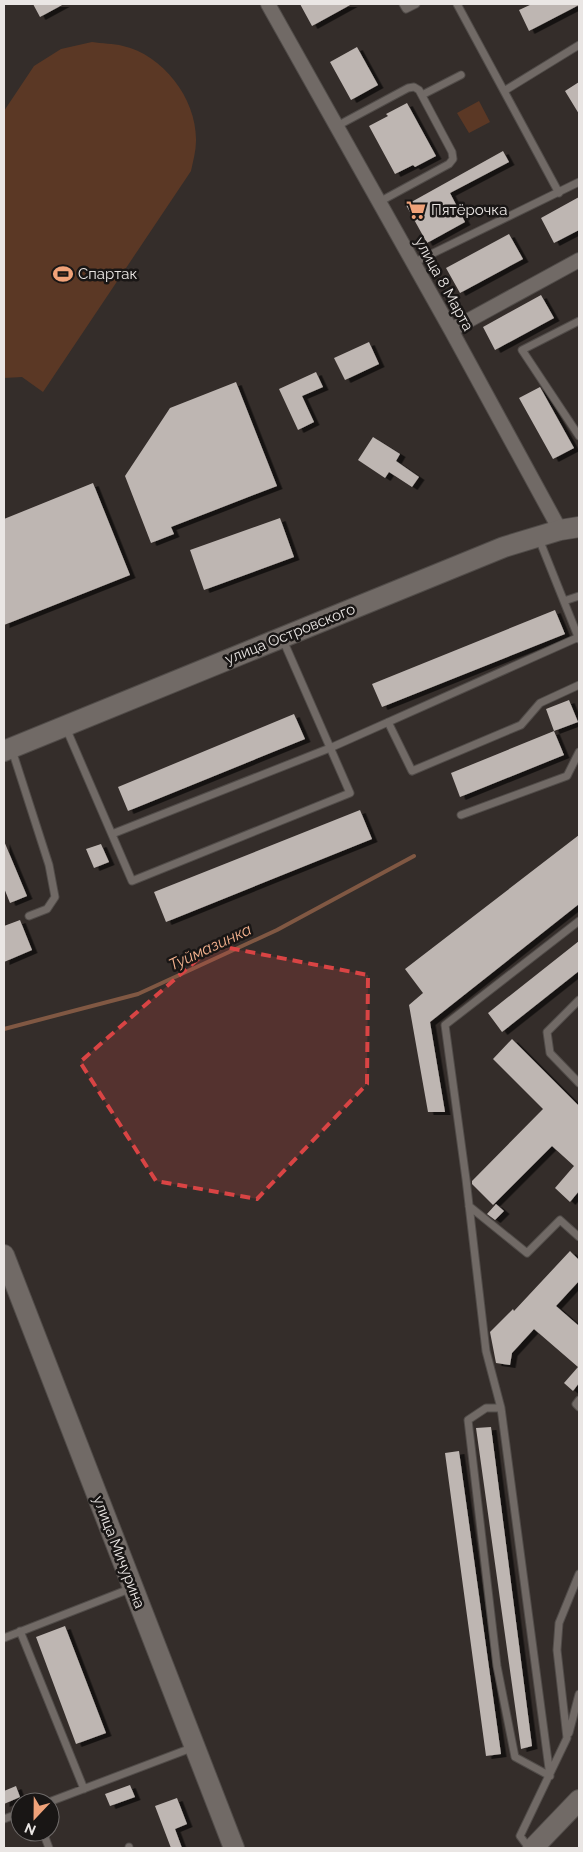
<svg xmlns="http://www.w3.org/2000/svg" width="583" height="1852" font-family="Raleway,sans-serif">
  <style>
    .green { fill: #5b3825 }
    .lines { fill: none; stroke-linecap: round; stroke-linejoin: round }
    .stream { stroke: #805843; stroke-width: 4 }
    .building { fill: #beb6b2; filter: url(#shadow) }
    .lane-casing { stroke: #514c49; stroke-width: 9 }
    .street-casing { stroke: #514c49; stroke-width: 16 }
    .secondary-casing { stroke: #514c49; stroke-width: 22 }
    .lane { stroke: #716a66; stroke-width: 7 }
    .street { stroke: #716a66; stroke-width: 14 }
    .secondary { stroke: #716a66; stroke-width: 20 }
    .marked { fill: #d94444; fill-opacity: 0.2; stroke: #d94444; stroke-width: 4; stroke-dasharray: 10 6; stroke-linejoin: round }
    .labels { text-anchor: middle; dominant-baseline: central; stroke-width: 5; stroke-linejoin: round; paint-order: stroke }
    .poi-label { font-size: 15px; fill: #eae6e4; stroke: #191615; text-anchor: start }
    .street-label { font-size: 15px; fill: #eae6e4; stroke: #191615 }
    .water-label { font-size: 16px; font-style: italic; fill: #f6b38f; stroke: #191615 }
  </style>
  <defs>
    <filter id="shadow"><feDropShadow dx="5.5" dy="3" stdDeviation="0" flood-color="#0009"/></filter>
  </defs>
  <rect width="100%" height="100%" fill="#342d2a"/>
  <path class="green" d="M92,42C102,44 113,43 123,46C163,55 197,99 196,141C196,151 193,161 191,171L43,392L22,377L4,378V111L34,66L61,49Z
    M479,101L490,122L469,133L457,113Z"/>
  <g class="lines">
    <path class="stream" d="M4,1029L138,994L277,930L414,856"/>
  </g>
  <path class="building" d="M33,4H64L40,17Z
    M300,4H352L312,26Z
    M532,4H579V5L529,31L519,10Z
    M357,47L378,85L351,100L330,62Z
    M579,82V114L565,91Z
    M407,103L436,156L415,167L413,165L395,174L369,126L388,116L386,114Z
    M503,151L509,162L450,193L465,222L427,243L406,205Z
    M579,197V230L554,243L541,218Z
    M509,234L523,259L460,293L446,268Z
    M541,295L554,318L495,350L483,327Z
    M369,342L379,364L345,380L334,358Z
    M316,372L323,387L302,396L314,422L298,430L279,389Z
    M236,382L277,486L171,527L174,534L151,543L125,476L170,408Z
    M540,387L574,448L553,459L519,398Z
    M373,437L400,454L396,461L419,477L412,487L389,472L385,478L358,460Z
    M93,483L130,575L4,625V519Z
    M280,518L294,557L204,590L190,550Z
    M555,610L565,634L382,707L372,684Z
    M569,700L578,722L554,731L546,709Z
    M294,714L305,739L128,811L118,787Z
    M554,731L564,755L460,797L451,773Z
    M360,810L372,839L166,922L154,892Z
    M579,835V904L430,1022L445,1112H428L409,1005L423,993L405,969Z
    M4,841L27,896L10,903L4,888Z
    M101,844L109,862L94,868L86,849Z
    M20,920L32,950L4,962V926Z
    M579,941V971L502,1032L488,1013Z
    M512,1039L579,1106V1191L570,1202L555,1188L574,1166L552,1146L493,1205L472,1184V1181L543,1109L493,1059Z
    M496,1204L504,1211L495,1220L487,1214Z
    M570,1251L579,1260V1281L556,1306L579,1326V1383L573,1391L564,1383L578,1367L534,1329L512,1353L510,1365L496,1363L490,1332L513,1309L514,1311Z
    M491,1427L532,1746L521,1749L476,1428Z
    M459,1451L501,1754L486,1756L445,1453Z
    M65,1626L106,1733L76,1744L36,1637Z
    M130,1785L135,1797L110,1806L105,1794Z
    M16,1786L20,1797L4,1804V1791Z
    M177,1798L187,1824L175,1829L182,1848H171L155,1806Z"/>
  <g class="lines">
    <defs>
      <path id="lane" d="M403,4L406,9L416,4
        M457,4L559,193
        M504,91L579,45
        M422,95L461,75
        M337,126L408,88L414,87L419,90L452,152L453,159L449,164L379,202
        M413,263L579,182
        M579,321L522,350L579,436
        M539,539L579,639
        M564,601L579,596
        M388,722L412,771L521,725L540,703L579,685
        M66,728L132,881L350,793L283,640
        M12,750L49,865L55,897L47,909L29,916
        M461,815L567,776L579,752
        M112,834L330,748L579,637
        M579,1000L547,1032L550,1053L579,1083
        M469,1206L527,1253L560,1220L579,1237
        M579,1400L576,1404L579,1407
        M486,1408H501L550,1776L515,1757L497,1666L468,1420Z
        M501,1408L486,1351L466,1179L445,1025L579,921
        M20,1631L84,1789
        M4,1638L132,1588
        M569,1733L579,1694
        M49,1802L194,1747
        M4,1819L20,1813
        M43,1832L49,1848
        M129,1847V1848
        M529,1848L520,1836L567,1738L557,1650L559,1623L579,1574"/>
      <path id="street" d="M268,4L451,330L560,530
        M451,330L579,260"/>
      <path id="secondary" d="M4,751L504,547L560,530L579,527
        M4,1255L234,1848
        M533,1848L579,1800"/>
    </defs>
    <use href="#lane" class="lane-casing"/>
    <use href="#street" class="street-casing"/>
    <use href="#secondary" class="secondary-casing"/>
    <use href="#lane" class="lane"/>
    <use href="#street" class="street"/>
    <use href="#secondary" class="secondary"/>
  </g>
  <path class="marked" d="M214,945L368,975L367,1084L257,1199L156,1181L80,1062Z"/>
  <defs>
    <symbol id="supermarket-bare" viewBox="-9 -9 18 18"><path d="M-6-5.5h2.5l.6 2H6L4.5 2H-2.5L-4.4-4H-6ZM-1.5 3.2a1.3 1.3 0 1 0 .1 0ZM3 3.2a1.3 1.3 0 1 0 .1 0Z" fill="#f0a279" stroke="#191615" stroke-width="2.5" paint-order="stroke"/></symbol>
    <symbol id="stadium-bare" viewBox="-9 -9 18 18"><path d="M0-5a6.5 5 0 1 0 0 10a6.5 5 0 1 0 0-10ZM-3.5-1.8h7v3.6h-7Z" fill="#f0a279" stroke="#191615" stroke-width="2.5" paint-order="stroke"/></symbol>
  </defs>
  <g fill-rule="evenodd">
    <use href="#supermarket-bare" x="402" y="196" width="28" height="28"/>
    <use href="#stadium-bare" x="49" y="260" width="28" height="28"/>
  </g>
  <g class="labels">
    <g class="poi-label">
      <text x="431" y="210">Пятёрочка</text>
      <text x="78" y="274">Спартак</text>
    </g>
    <g class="street-label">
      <text transform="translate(444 284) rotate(61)">улица 8 Марта</text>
      <text transform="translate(290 634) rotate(-22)">улица Островского</text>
      <text transform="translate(119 1552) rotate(69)">улица Мичурина</text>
    </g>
    <g class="water-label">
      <text transform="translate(210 947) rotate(-25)">Туймазинка</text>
    </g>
  </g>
  <rect width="583" height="1852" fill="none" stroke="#eae6e4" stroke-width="10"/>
  <g transform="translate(35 1817) rotate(202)"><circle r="24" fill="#191615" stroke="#6d6968"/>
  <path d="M0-4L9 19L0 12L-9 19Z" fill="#f0a279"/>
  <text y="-8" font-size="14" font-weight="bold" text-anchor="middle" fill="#eae6e4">N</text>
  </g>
</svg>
